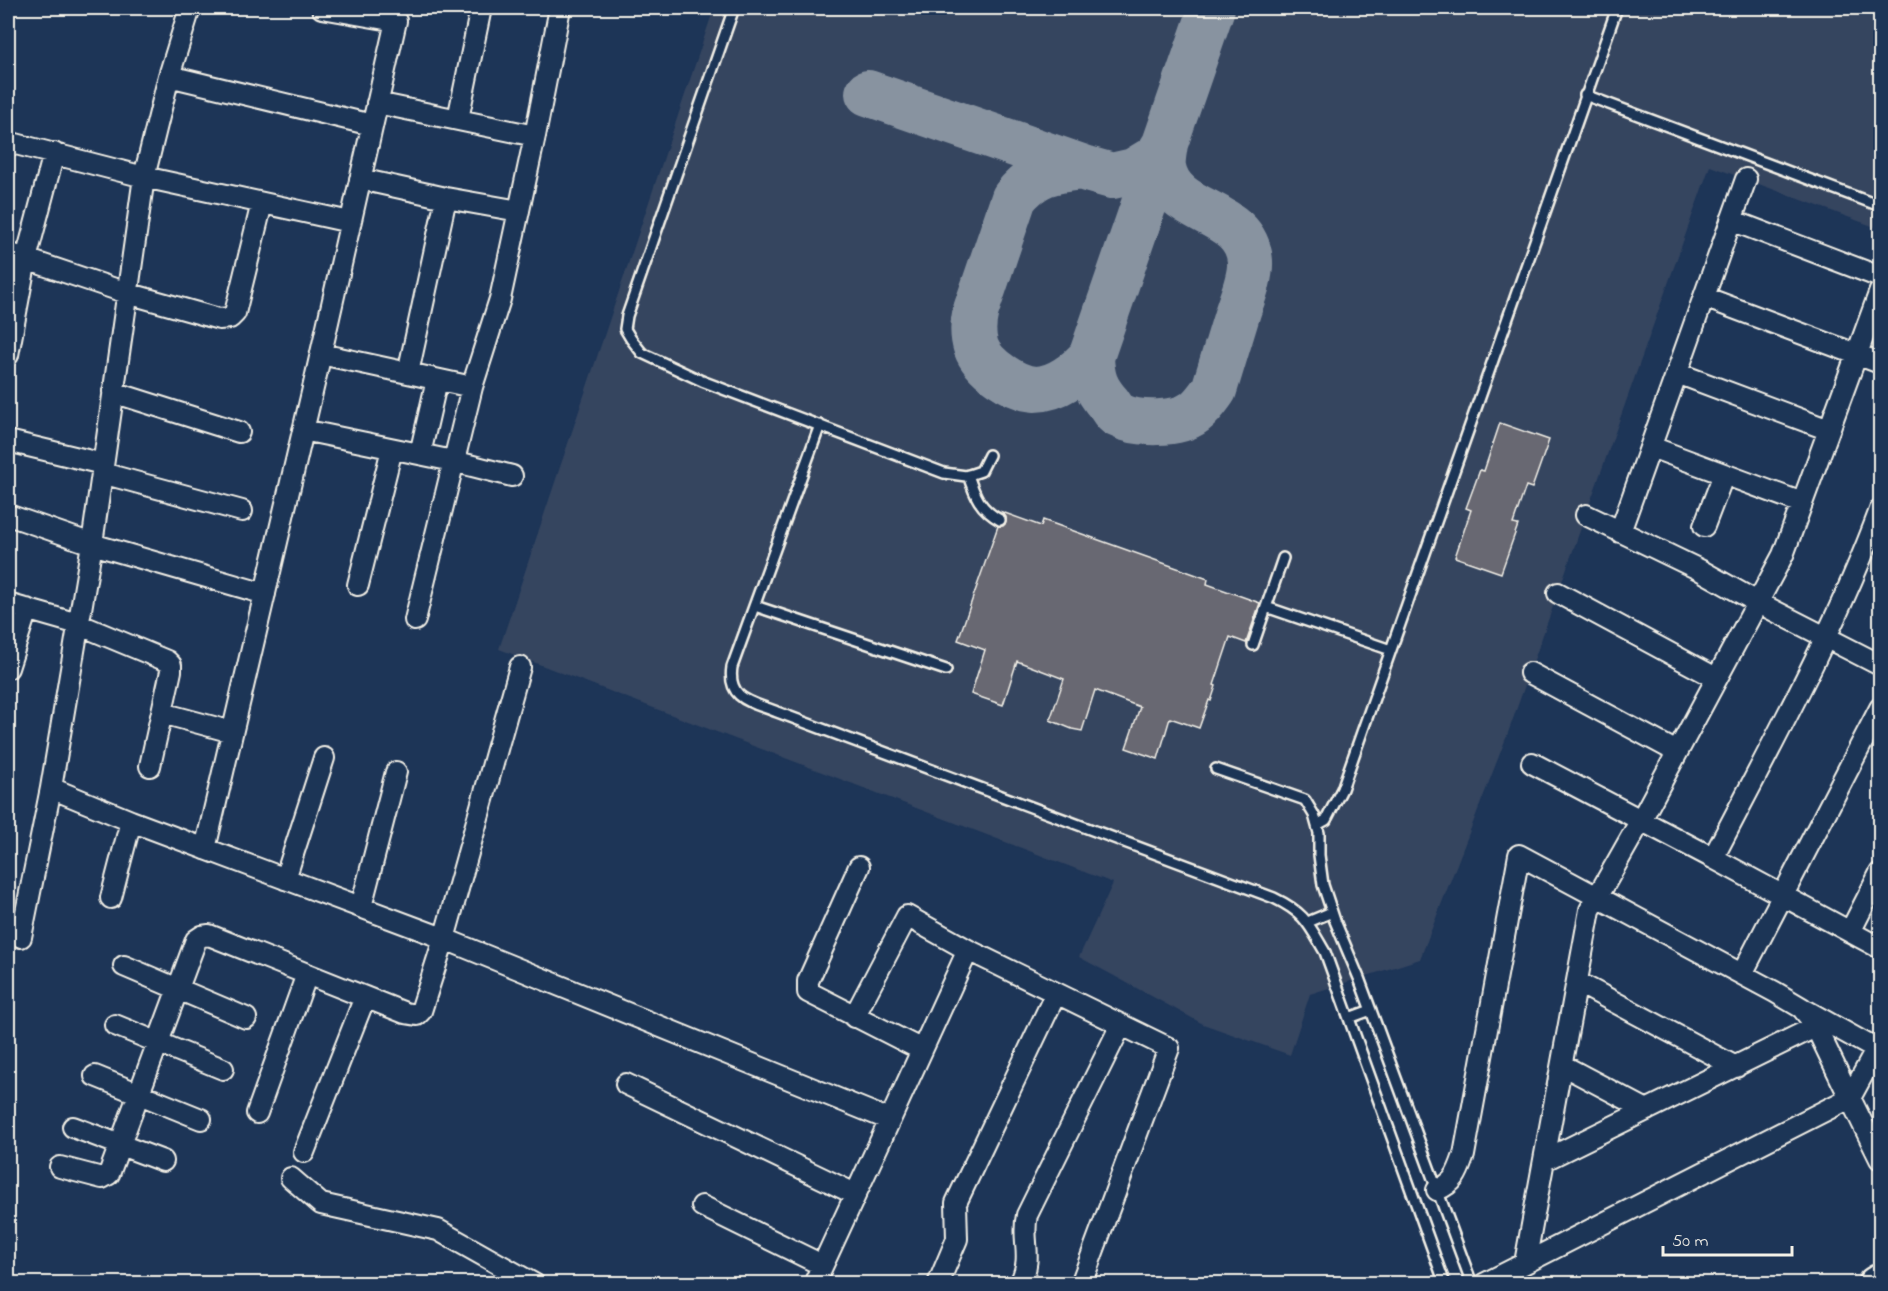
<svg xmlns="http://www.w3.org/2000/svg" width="1888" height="1291" font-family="'Indie Flower',sans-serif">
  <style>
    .built { fill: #34445f }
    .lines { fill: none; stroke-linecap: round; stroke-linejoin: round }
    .taxiway { stroke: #8893a0; stroke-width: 46 }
    .building { fill: #686772; stroke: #f4f1e8; stroke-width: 1.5 }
    .lane-casing { stroke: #f4f1e8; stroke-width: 14 }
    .street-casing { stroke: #f4f1e8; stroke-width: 24 }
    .highway-casing { stroke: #f4f1e8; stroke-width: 38 }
    .lane { stroke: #1d3557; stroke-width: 9 }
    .street { stroke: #1d3557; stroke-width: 20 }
    .highway { stroke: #1d3557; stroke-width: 33 }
  </style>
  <rect width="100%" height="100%" fill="#1d3557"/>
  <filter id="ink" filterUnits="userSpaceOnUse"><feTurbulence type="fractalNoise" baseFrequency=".0167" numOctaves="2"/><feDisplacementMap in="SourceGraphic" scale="12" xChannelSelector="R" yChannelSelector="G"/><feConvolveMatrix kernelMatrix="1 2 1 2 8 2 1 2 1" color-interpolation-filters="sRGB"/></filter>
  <g filter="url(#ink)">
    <path class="built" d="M714,8H1880V229L1710,166L1508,733L1420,959L1310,994L1290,1055L1203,1024L1079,957L1113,883L499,649Z"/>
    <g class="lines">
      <path class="taxiway" d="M868,93L1087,169L1112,176L1134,171L1157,157L1165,144
        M1165,144C1164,151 1162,160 1163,167C1171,217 1246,207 1250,261C1251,277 1243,296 1238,311C1230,337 1222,364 1214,390C1208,398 1203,406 1195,412C1178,425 1137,425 1118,415C1114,413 1111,407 1109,404C1095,388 1092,378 1091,357L1212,8
        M1081,167C1052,170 1034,173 1014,198L976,310C973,322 972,335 976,347C983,367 1015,388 1035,389C1057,389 1078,372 1091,357"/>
    </g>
    <path class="building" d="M1500,423L1549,440L1532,488L1526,486L1513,524L1518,525L1501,573L1455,557L1471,510L1466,508L1480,470L1484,471Z
      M1002,512L1041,526L1043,520L1208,579L1207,584L1260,603L1246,643L1230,637L1214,685L1216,686L1211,701L1209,700L1199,728L1170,718L1158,759L1126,748L1140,707L1095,690L1082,731L1072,729L1050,720L1064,679L1017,661L1003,705L971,694L985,650L958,640L998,526H1003L1006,523V517Z"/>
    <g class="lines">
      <defs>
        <path id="lane" d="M734,8L627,316L625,329L631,339L642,353L702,381L944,473L966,476L981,471L989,455
          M1585,95L1880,206
          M820,425L732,667C727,700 752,702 777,712L1274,898C1305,913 1308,923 1325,952L1445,1284
          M968,475C975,496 980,509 1000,520
          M755,606L946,670
          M1266,607L1391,650
          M1253,645L1283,558
          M1216,769L1305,800L1314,815L1319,833V855L1323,885L1335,921L1359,978L1472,1284
          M1317,825L1326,820L1342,789L1617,8
          M1308,922L1332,912
          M1349,1018L1371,1010"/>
        <path id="street" d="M190,8L169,76L144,177L92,544L51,788L131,821L435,935L890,1120L814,1284
          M169,76L372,125
          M377,103L535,136L500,299L472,387L415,620
          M458,119L481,8
          M535,136L560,8
          M8,142L144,177L350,222
          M360,179L446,198L519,211
          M1731,220L1880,277
          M8,253L127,293L219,319L230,318L235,313L262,203
          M1704,297L1880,363
          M321,354L472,387
          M8,355L26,259L54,153
          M408,373L446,198
          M1677,373L1829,430
          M113,392L239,432
          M303,430L453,461L512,476
          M8,441L103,464
          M1651,447L1802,503
          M420,454L437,380
          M102,473L242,511
          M8,515L92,544L265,594
          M1586,515L1700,570L1757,602L1880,665
          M1704,526L1724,474
          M1620,532L1746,179
          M358,585L392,449
          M1558,593L1716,678
          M8,604L78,624L167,661L171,665V671L150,766
          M8,668L27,609
          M1530,673L1677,752
          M162,713L232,732
          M1532,763L1713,858C1772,744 1835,631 1880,510
          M205,849L314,384L396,21L322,8
          M1713,858L1880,948
          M859,867L808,981V992L922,1050
          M285,879L324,758
          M111,898L131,821
          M361,907L396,772
          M1850,932L1880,873
          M21,937L51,788
          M124,966L246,1018
          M1742,974L1880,708
          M1577,982L1736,1067
          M1807,1011L1877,1050
          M854,1017L907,916L968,950
          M115,1025L223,1069
          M1880,1043L1850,1098L1880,1159
          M1562,1065L1647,1110
          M95,1076L201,1119
          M626,1084L855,1194
          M257,1113L307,974
          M890,1120L968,950L1169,1048L1081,1284
          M73,1127L163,1161
          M304,1152L365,997
          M1545,1160L1815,1027
          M60,1167L102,1178L109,1174L196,940L202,936L209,935L405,1013L417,1015L421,1011L444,939L520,667
          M291,1178L321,1204L438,1230L534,1284
          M1437,1190C1455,1183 1458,1172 1464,1155L1519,855L1775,992L1802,1008L1814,1023L1850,1098L1484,1284
          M702,1206L822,1265
          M1525,1263L1590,910L1641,820L1783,555L1880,291
          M938,1284L957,1239L956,1203L1056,993
          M1020,1284C1034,1255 1021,1241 1027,1215L1121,1025"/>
        <path id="highway" d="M1875,1284L1880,1281"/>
      </defs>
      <use href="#lane" class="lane-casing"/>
      <use href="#street" class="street-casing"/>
      <use href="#highway" class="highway-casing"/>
      <use href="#lane" class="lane"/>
      <use href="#street" class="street"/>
      <use href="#highway" class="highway"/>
    </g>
  </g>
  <rect width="1888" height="1291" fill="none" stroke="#1d3557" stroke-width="30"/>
  <rect x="15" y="15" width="1858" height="1261" fill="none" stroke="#f4f1e8" stroke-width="2" filter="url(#ink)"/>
  <path d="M1663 1246v9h129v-9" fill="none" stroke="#f4f1e8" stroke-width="3"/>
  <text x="1672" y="1246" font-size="18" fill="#f4f1e8" stroke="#1d3557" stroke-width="4.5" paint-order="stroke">50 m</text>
</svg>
